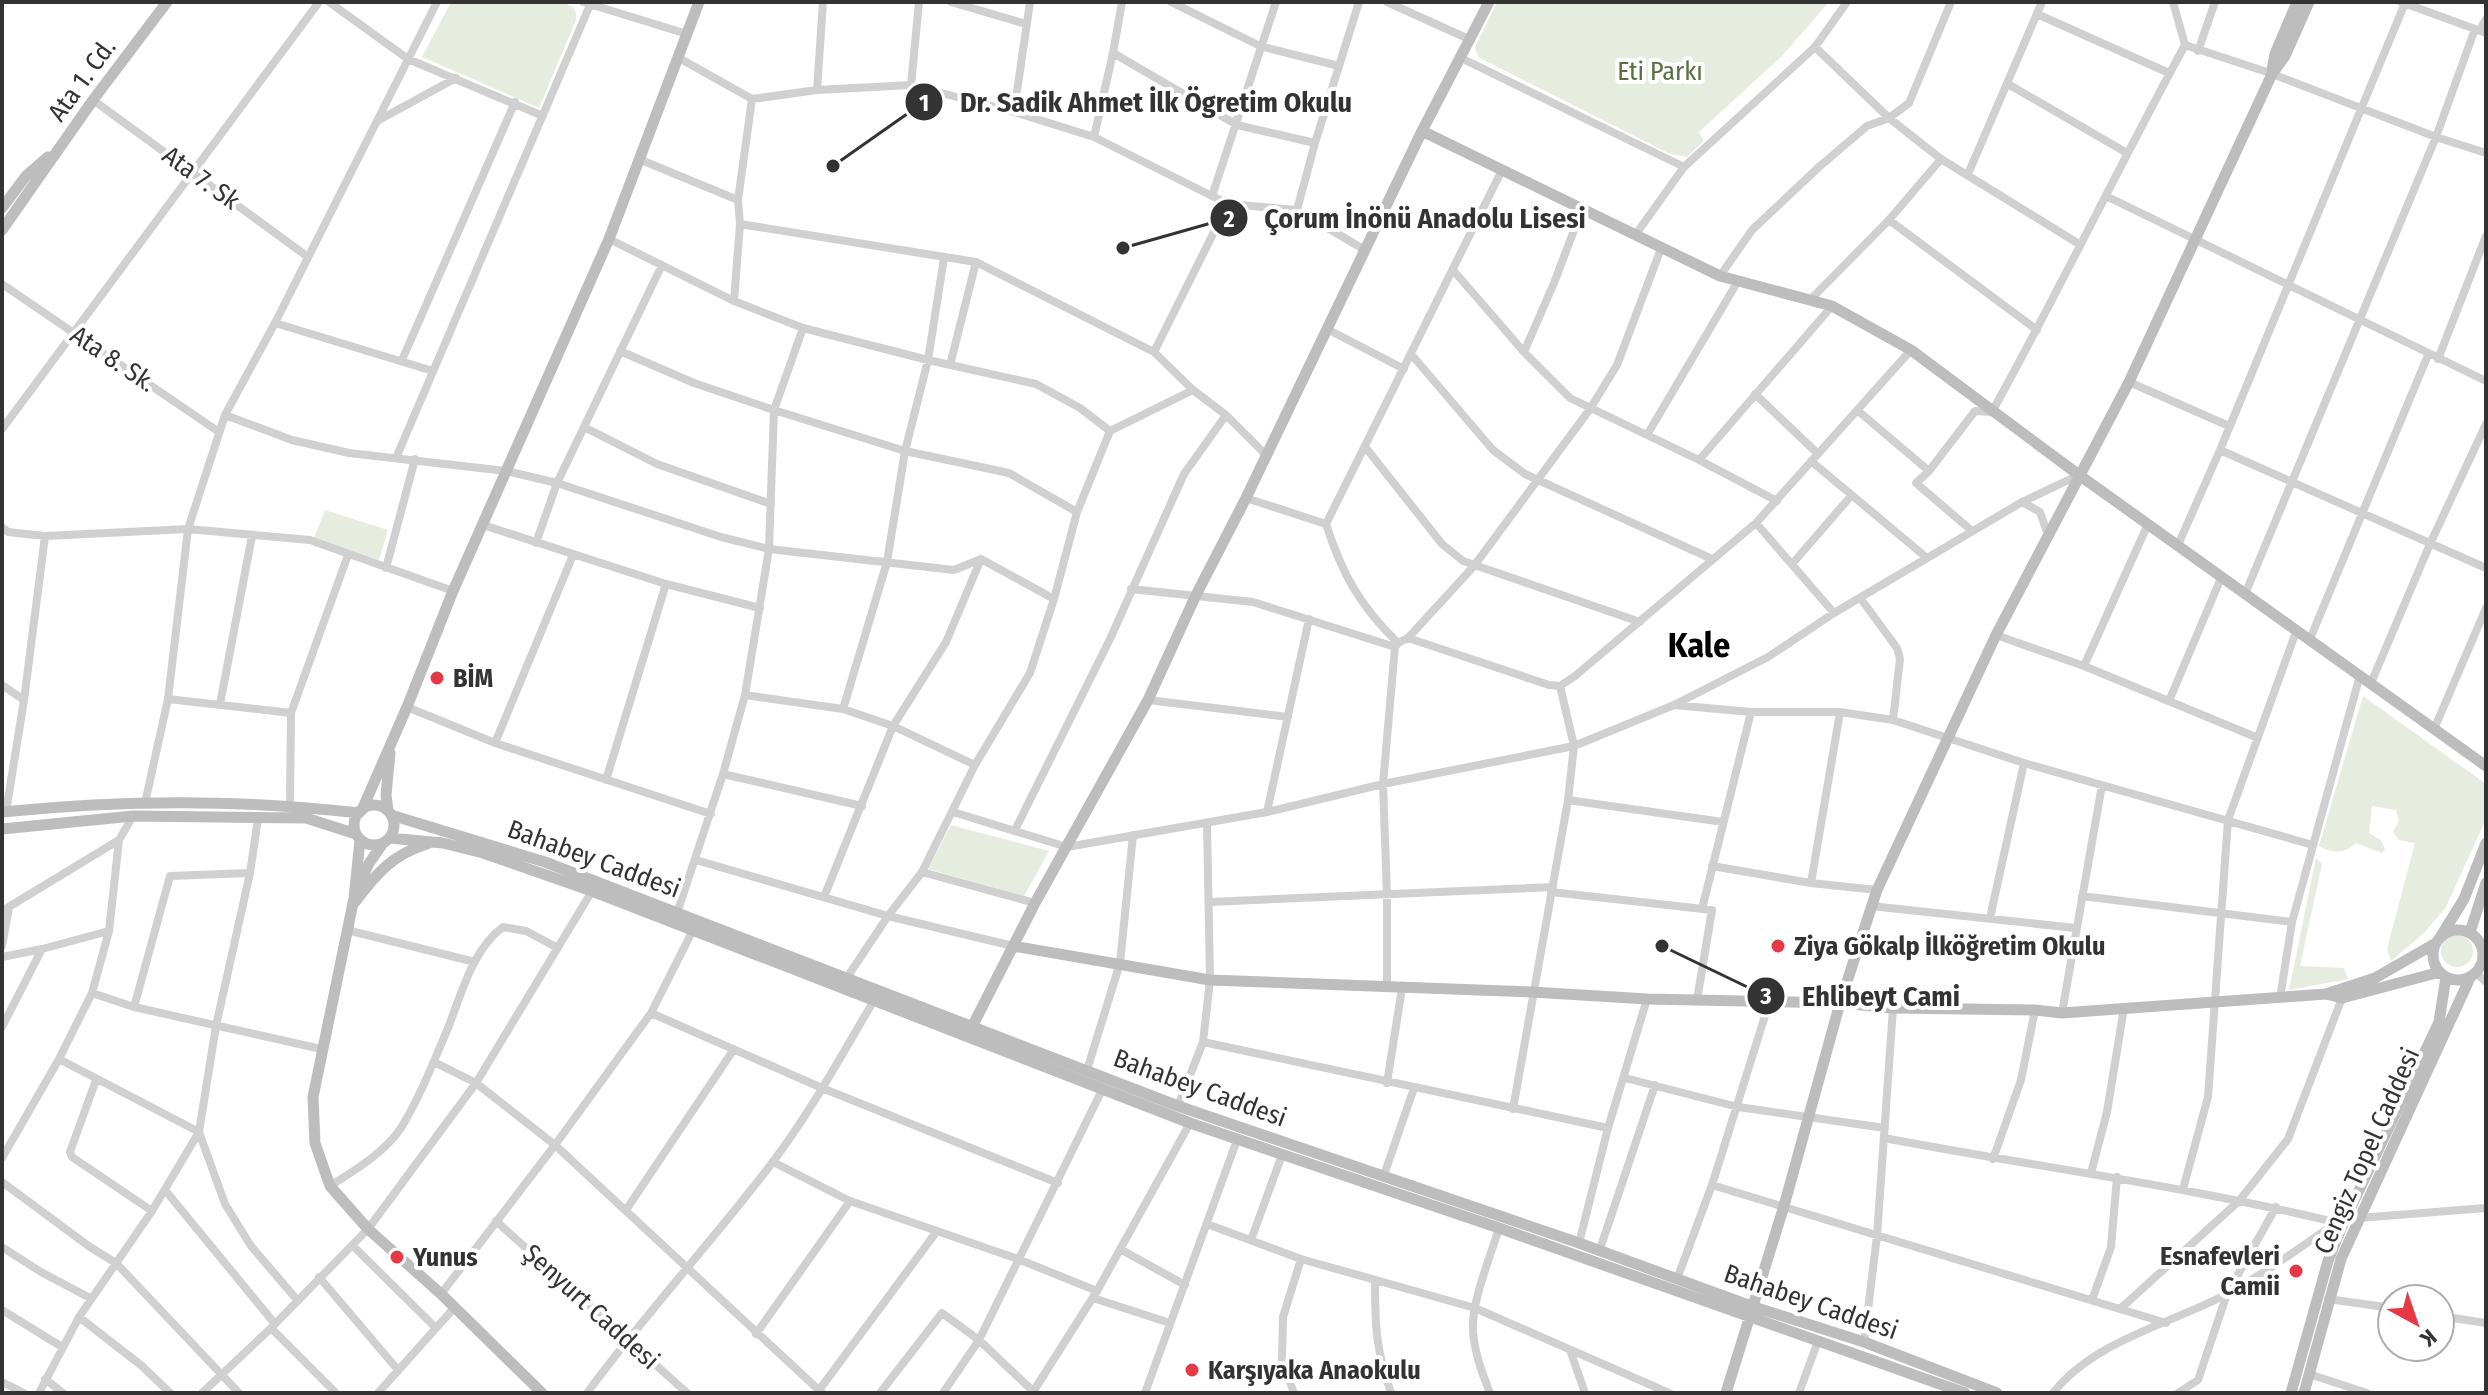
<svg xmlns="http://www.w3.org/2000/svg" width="2488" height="1395" font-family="'Fira Sans Condensed',sans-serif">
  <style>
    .green { fill: #e6ecdf }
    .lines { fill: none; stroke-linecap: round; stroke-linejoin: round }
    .street { stroke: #d0d0d0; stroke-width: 8 }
    .secondary { stroke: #bdbdbd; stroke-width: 11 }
    .poi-dot { fill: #e63946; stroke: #fff; stroke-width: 3 }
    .labels { text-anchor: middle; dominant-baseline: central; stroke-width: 8; stroke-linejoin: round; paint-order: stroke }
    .park-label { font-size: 26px; fill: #56703f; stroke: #fff }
    .street-label { font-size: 26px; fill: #333; stroke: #fff }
    .poi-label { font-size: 26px; font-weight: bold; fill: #333; stroke: #fff; text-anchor: start }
    .district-label { font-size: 34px; font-weight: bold; fill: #000; stroke: #fff }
    .leader { fill: none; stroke: #333; stroke-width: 3 }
    .callout-dot { fill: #333; stroke: #fff; stroke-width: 3 }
    .mark-label { font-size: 24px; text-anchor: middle; font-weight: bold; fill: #fff }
    .callout-label { font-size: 28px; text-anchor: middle; font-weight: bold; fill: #333; stroke: #fff; stroke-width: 8; stroke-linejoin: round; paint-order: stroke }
  </style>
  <rect width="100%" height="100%" fill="#fff"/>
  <path class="green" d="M451,2H561C572,6 577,7 576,20L539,108L422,57Z
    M1497,2H1829L1782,56L1699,132L1704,141L1687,157L1670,154L1478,57L1475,47Z
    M325,510L388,530L379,560L314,538Z
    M2363,696L2486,784V819L2446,907L2424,933L2391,961L2387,949L2415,843L2399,840L2393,832L2399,821L2396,810L2372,806L2369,833L2381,840L2385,849L2382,853L2356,843C2345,854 2332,854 2319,846Z
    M951,825L1049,851L1024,896L928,869Z
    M2316,858L2322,864L2300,966L2344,968L2348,979L2289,990Z
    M2441 951a16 16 0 1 1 32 0a16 16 0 1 1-32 0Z"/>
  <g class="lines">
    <path class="street" d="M329,2L408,59L543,116
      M583,2L687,34
      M951,2L1026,24
      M1171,2L1260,46L1339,66
      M1387,2L1471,40
      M2401,2L2486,33
      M2037,14L2169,73
      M2480,30L2486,19
      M2185,45L2267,72L2436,137L2486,153
      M1815,47L1889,118L1941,159L2079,244
      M2198,51L2215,2
      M1113,53L1237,125L1315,143
      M679,58L752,99L817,90L911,85L1014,112L1094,137L1228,204L1297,210L1365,250
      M1461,58L1684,167
      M2008,84L2127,153
      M911,85L919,2
      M817,90L823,2
      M93,100L308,257
      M1014,112L1030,2
      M379,120L456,78
      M1094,137L1113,53L1122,2
      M641,160L738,200
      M1968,174L2042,2
      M1212,196L1276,2
      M2106,196L2486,381
      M1297,210L1315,143L1359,2
      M1889,220L2037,330
      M740,224L976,262L1154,352L1193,390L1226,415L1266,455
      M1636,234L1684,167L1815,47L1847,2
      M609,239L734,301L803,328L928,360L1036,384L1080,408L1110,431
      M1453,270L1524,352L1570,398L1699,460L1777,501
      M1720,276L1752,230L1819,167L1867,126L1889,118L1909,103L1951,2
      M2,284L219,432
      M1811,299L1889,220L1941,159
      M734,301L740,224L738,200L752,99
      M275,323L433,371
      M1327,329L1404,369
      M620,351L694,383L774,410L905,451L1009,473L1077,512
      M1154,352L1228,204
      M1524,352L1554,283L1582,209
      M1411,354L1493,450L1525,474L1712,559
      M2438,359L2486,236
      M402,360L515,102
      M950,365L976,262
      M2129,382L2229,426
      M1755,394L1817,453
      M1857,410L1929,471
      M225,415L292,440L349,453L506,471L557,483L721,537L769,549L954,570L981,559L1054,599
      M584,427L657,464L771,504
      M2,429L319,2
      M1647,435L1738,281
      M1366,448L1442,544L1463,561L1640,622
      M2220,450L2486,568
      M396,458L590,5
      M1699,460L1832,306
      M1811,461L1927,558
      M1246,498L1326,524
      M2022,502L2040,512L2048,535
      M1756,523L1834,613
      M483,525L666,584L760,608
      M2,527L8,532L45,536L188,529L310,540L453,591
      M1972,531L1916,483L1929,471L1975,411L1992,412C2059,291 2119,166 2185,45L2173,2
      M536,543L557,483L662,265
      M2178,545L2220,450L2405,3
      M1792,564L1851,496
      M386,568L415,459
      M1131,589L1253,602L1395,647
      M2245,594L2436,137L2475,29
      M1861,599L1897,648L1900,659L1893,720
      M1996,635L2084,666L2258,738
      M1408,638L1549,685L1560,686L1575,676L1756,523L1911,350
      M2310,639L2428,355
      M1398,643C1360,606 1342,574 1326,524L1502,170
      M2084,666L2148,524
      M2371,683L2430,544L2486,424
      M2,685L24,700
      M745,695L843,709L893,726L975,765
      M168,699L291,713
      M1148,700L1288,717
      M2169,701L2221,578
      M220,704L252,536
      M1674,705L1751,712H1840L1893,720L2024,763L2313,845
      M407,707L495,743L711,814
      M843,709L887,562L905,451L928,360L944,258
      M2435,727L2486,608
      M495,743L573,555
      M723,774L862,806
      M606,780L666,584
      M1568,800L1723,822
      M145,803L168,699L188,529L225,415L275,323L437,2
      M290,805L291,713L348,555
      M6,812L24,700L45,536
      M953,812L1067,847L1267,812L1383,784L1574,746L1674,705L1768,657L1834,613L2022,502L2079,475
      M1267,812L1309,619
      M1015,830L1110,639L1184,474L1226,415
      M696,860L888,916L1013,946
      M1712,866L1811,883L1877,890
      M922,872L1035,903
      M1811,883L1840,712
      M1551,892L1712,910L1697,1000
      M2082,896L2292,922
      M824,897L893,726L946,642L981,559
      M1210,902L1552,887
      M1871,906L2075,928
      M1702,909L1751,712
      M2,911L119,840
      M677,913L723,774L745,695L769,549L774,410L803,328
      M1990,918L2024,763
      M347,930L475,962
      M2,946L9,908
      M2,957L42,949L109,931
      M2476,973L2486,982
      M846,979L888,916L922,872L975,765L1030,673L1054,599L1077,512L1110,431L1193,390
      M1387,988V896L1383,784L1395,647L1398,643L1408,638L1474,566L1590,409L1617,365L1662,246
      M92,993L134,1007L321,1049
      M2280,998L2292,922L2360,675
      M134,1007L170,876L250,873
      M651,1013L822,1088L1058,1183
      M2062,1013L2102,785
      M2,1027L42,949
      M1203,1042L1608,1128
      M59,1059L199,1132L225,1204L251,1246L298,1301
      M434,1062L476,1083L555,1145L822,1393
      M1087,1070L1120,963L1133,835
      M1625,1078L1738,1107L1885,1128
      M96,1080L70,1152L72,1157L152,1211
      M1387,1083L1402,988
      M1178,1106L1203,1042L1210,980L1207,823
      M1513,1109L1568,800L1574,746L1560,686
      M1884,1138C2037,1167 2192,1187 2343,1224
      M2,1158L59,1059L92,993L109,931L119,840L133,816
      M1993,1159L2021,1080L2035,1010
      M773,1162L850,1201L1018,1259L1097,1291
      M2091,1173L2107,1112L2124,1008
      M1384,1175L1414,1088
      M2,1182L90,1247L116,1263L239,1393
      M1712,1185L2166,1323
      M330,1186C355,1170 384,1153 401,1128C420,1097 434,1061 448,1028C462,993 472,950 503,927L526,931L558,948
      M2183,1189L2208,1097L2228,820L2297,629
      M165,1190L275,1324
      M626,1210L734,1049
      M2359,1218L2486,1208
      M496,1221L687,1393
      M1207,1224L1301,1259L1475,1308L1669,1393
      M1251,1240L1282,1155
      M1579,1243L1608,1128L1647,999
      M353,1246L436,1328
      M2,1247L41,1272L90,1298
      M1120,1249L1185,1285
      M1599,1252L1655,1085
      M319,1277L398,1370
      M1677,1279L1712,1185L1769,1003
      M1375,1281C1375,1327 1376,1349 1391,1393
      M441,1294L555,1145L651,1013L693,930
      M1093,1298L1170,1323
      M2328,1299L2392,1308
      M2092,1300L2111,1247L2117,1177
      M2120,1309L2239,1201L2288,1139L2342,998
      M2,1310L62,1347
      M2440,1316L2486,1323
      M79,1317L142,1366L170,1393
      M271,1328L336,1393
      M756,1334L850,1201
      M1864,1342L1877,1236L1893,1008
      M1570,1350L1585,1393
      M2309,1374L2367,1393
      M45,1379L63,1393
      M2,1382L24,1393
      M1033,1392L1097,1291L1190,1123
      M39,1393L79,1317L152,1211L199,1132L216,1026L250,873L258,819
      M202,1393L271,1328L368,1229L476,1083L592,891
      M378,1393L455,1307
      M587,1393C645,1314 712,1242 772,1163C810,1113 841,1056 873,1002
      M817,1393L937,1231
      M880,1393L942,1313L979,1340L1035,1393
      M943,1393L979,1340L1103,1088
      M1145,1393L1237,1140
      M1294,1393L1282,1360L1283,1317L1301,1259
      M1490,1393C1482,1373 1475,1354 1473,1332C1471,1302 1490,1258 1499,1228
      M1799,1393L1818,1341
      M2053,1393C2094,1341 2167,1325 2223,1296C2259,1277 2294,1252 2327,1229L2340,1225
      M2178,1393L2198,1380L2227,1294L2276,1207"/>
    <path class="secondary" d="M2272,70L2275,54L2297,2
      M1422,131L1720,276L1832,306L1911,350L2079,475L2486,766
      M2,208L26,176L48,157
      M2,230L93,100L167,2
      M354 825a20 20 0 1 1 40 0a20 20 0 1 1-40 0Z
      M362,810L407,707L453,591L609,239L699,2
      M388,811L386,795L390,753
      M2,812C120,800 241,799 359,813
      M391,815L545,862L1178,1106L1579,1243L1751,1306L1864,1342L1997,1393
      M2,829L133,816L306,818L356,834
      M389,838L443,843L483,853L592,891L1190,1123L1499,1228L1965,1393
      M360,840L354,898L313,1097L315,1143L330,1186L368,1229L441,1294L542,1393
      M359,887L368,865L383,843
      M355,902C376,874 393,854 427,844
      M2433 955a25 25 0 1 1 50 0a25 25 0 1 1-50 0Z
      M2470,932L2486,883
      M2441,936L2464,899L2486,843
      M1013,946L1210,980L1532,992L1647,999L1840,1003L1893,1008L2035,1010L2062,1013L2326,994L2375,978L2436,943
      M2326,994L2342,998L2440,972
      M972,1027L1035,903L1148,700L1196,595L1246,498L1422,131L1489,2
      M1726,1393L1784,1206L1840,1003L1877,890L1996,635L2129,382L2272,74L2285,56L2309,2
      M2291,1393L2328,1261L2343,1224L2439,1022L2446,977
      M2304,1393L2341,1259L2470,978"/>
  </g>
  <g class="poi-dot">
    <circle cx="437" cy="678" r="8"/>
    <circle cx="1778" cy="946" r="8"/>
    <circle cx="397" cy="1257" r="8"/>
    <circle cx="2296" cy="1271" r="8"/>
    <circle cx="1192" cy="1370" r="8"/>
  </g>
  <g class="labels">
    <g class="park-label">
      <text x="1660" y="71">Eti Parkı</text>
    </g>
    <g class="street-label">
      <text transform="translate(82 80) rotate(-54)">Ata 1. Cd.</text>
      <text transform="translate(201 178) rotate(36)">Ata 7. Sk</text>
      <text transform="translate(113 359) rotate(34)">Ata 8. Sk.</text>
      <text transform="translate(594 859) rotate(20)">Bahabey Caddesi</text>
      <text transform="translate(1200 1088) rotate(20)">Bahabey Caddesi</text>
      <text transform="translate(2367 1151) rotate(-66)">Cengiz Topel Caddesi</text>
      <text transform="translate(1811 1302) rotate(19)">Bahabey Caddesi</text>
      <text transform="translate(591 1307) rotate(42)">Şenyurt Caddesi</text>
    </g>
    <g class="poi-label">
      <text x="453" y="678">BİM</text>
      <text x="1794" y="946">Ziya Gökalp İlköğretim Okulu</text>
      <text x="2280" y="1256" text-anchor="end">Esnafevleri<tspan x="2280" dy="30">Camii</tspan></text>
      <text x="413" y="1257">Yunus</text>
      <text x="1208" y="1370">Karşıyaka Anaokulu</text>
    </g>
    <g class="district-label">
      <text x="1699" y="645">Kale</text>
    </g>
  </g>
  <path class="leader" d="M833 166L924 102M1123 248L1229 218M1662 946L1766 996"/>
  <g class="callout-dot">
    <circle cx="833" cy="166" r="8"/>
    <circle cx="1123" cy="248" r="8"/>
    <circle cx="1662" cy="946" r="8"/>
    <circle cx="924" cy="102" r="20"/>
    <circle cx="1229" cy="218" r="20"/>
    <circle cx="1766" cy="996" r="20"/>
  </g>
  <g class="mark-label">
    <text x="924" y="111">1</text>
    <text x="1229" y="227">2</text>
    <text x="1766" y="1004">3</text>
  </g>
  <g class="callout-label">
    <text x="1156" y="112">Dr. Sadik Ahmet İlk Ögretim Okulu</text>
    <text x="1425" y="228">Çorum İnönü Anadolu Lisesi</text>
    <text x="1881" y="1006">Ehlibeyt Cami</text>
  </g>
  <rect width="2488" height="1395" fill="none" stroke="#333333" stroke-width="8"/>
  <g transform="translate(2416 1323) rotate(140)"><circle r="38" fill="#ffffff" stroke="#adadad" stroke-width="2"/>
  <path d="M0-6L14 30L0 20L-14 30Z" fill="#e63946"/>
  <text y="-12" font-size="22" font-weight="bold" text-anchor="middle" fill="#333333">K</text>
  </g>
</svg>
